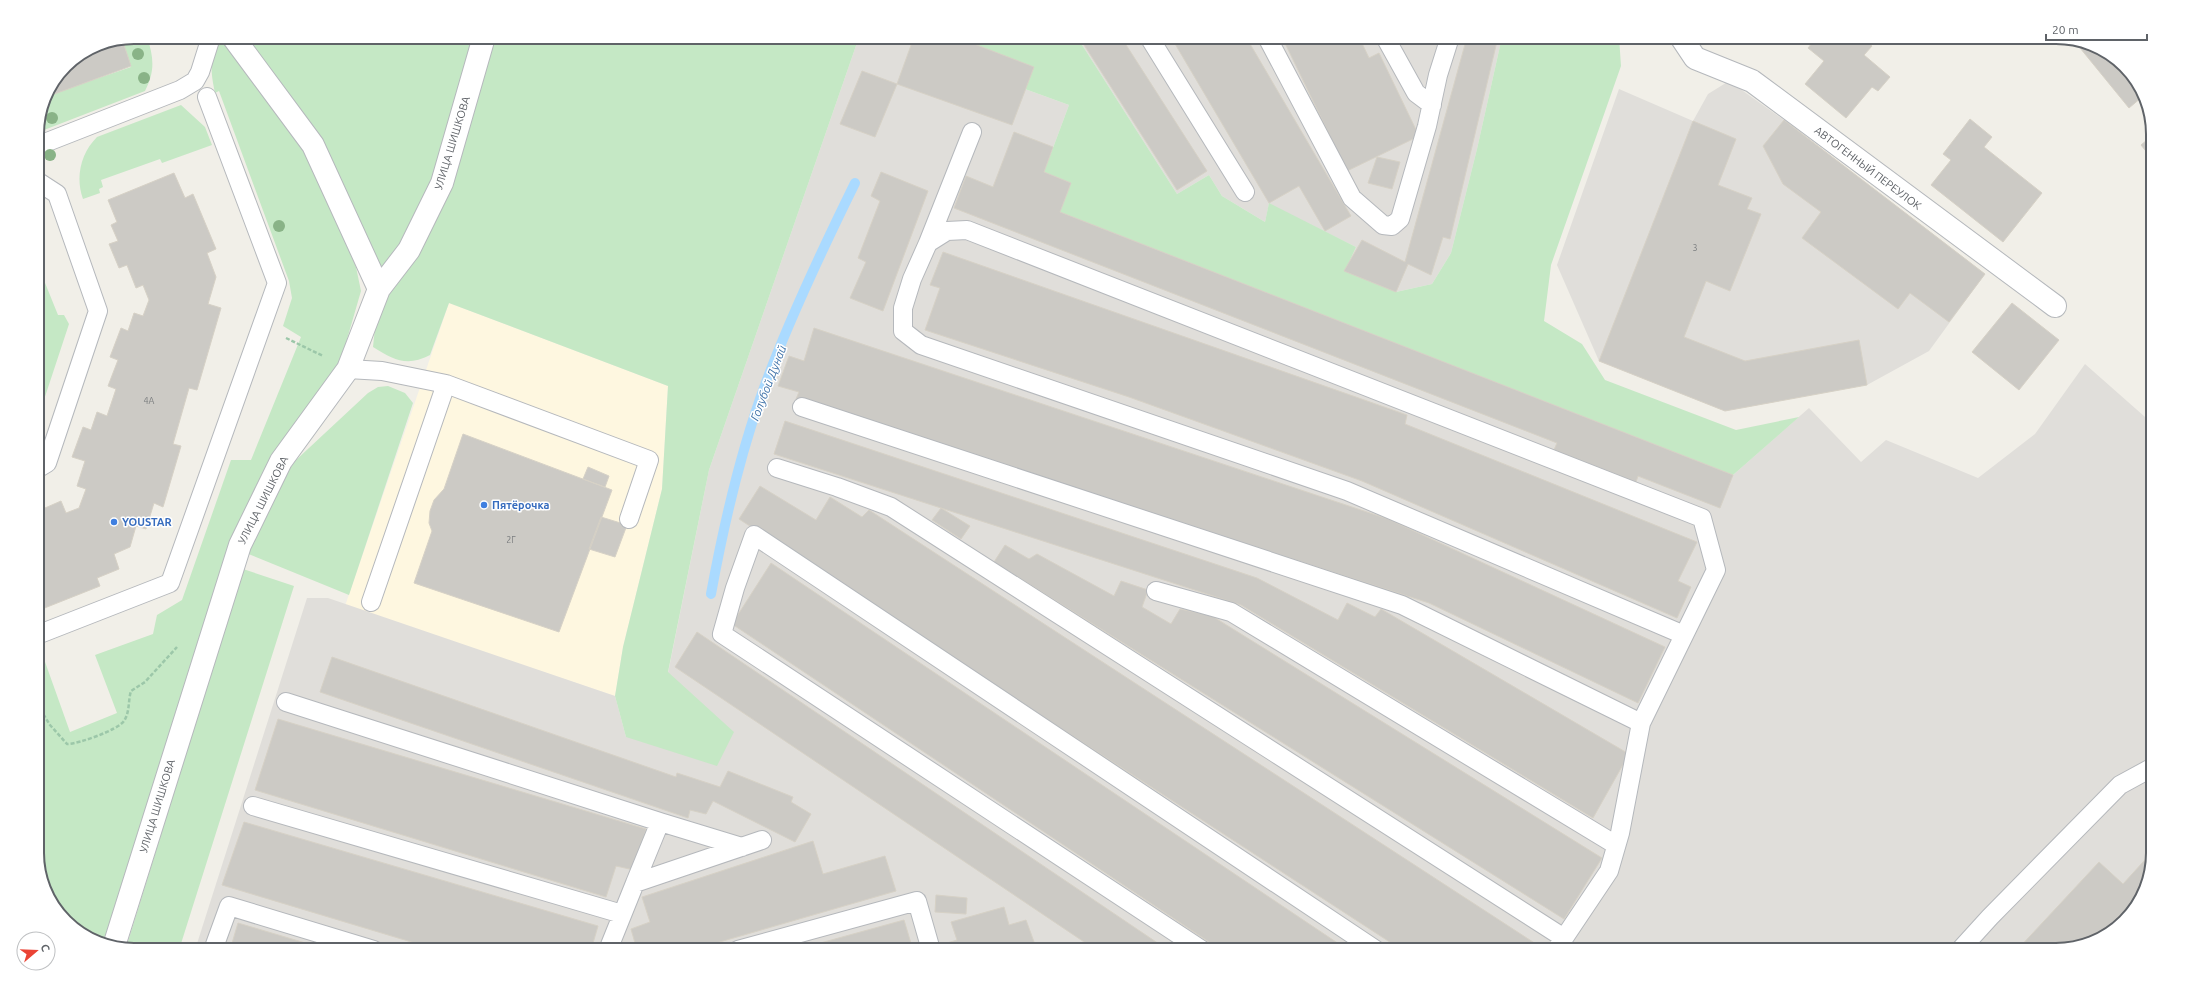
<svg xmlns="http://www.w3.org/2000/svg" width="2190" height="987" font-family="Ubuntu,sans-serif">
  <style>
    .commercial { fill: #fef7e0 }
    .industrial { fill: #e0deda }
    .green { fill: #c5e8c5 }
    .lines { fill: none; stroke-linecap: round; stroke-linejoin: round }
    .stream { stroke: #aadaff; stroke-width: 10 }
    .building { fill: #cccac5; stroke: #d6d1c6 }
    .service-casing { stroke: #b5b8bc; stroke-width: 20 }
    .minor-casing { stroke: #b5b8bc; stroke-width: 24 }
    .path { stroke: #9cc7a9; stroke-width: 2.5; stroke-dasharray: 4 2; stroke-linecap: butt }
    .service { stroke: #fff; stroke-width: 18 }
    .minor { stroke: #fff; stroke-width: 22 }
    .tree { fill: #89b387 }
    .shop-dot { fill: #3f7fe0; stroke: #fff; stroke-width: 1.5 }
    .labels { text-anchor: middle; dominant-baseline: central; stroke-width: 3; stroke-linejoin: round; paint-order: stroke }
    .number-label { font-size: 9px; fill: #7a7d7f }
    .street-label { font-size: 11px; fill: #5f6368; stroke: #fff }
    .shop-label { font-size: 11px; font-weight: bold; fill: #366cbe; stroke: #fff; text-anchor: start }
    .water-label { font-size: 12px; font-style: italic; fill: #4174aa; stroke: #fff }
    .rim { fill: none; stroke: #5f6368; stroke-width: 2 }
  </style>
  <rect width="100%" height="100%" fill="#f1efe8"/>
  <path class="commercial" d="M449,303L668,386L662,489L623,647L615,696L345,606Z"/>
  <path class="industrial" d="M859,37H956L1025,89L1069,105L1044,172L1071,183L1060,212L1733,475L1809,408L1861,462L1886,440L1978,478L2035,434L2085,364L2153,424V853L2146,890L2110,934L2056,950H195L307,598H328L615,696L626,737L733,732L668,673L709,470Z
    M1077,37H1502L1477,149L1451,253L1432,284L1396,292L1344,271L1356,247L1269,204L1265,222L1222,196L1209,175L1177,194Z
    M1729,81L1784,120L1985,274L1929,351L1867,385L1725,411L1599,361L1557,265L1619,89L1693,121L1708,94Z"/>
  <path class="green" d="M134,37H147C154,58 155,71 145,91L44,130H37L44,97L48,92L49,95L131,67L122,39Z
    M233,37H859L709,470L668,672L734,732L717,766L626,737L615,696L623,647L662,489L668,386L449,303L430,355C407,367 394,360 373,347L379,289L313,145Z
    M956,37H1077L1177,194L1209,175L1222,196L1265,222L1269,203L1356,247L1345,271L1396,292L1432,284L1451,253L1477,149L1502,37H1619L1621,66L1551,265L1544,321L1582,344L1605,380L1736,430L1799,417L1733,475L1060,212L1071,183L1044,172L1069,105L1025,89Z
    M223,44L231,48L310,151L356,267L361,291L341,360L274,460L114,946L97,943L53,907L37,860V662L44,659L70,732L117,713L95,655L153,634L157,615L182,600L231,460H251L301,337L283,326L292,298L289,281L219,91L215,93C211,74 210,65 215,46Z
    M181,105L205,127L212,145L162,163L160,159L101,180L103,187L99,189L100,193L83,199C75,177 81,153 97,137Z
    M37,263L58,315H64L69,324L37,421Z
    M388,386L405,393L413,403L349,595L246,553L281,482L295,461L368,393L378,387Z
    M243,569L294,586L179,950L126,948Z"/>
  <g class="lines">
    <path class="stream" d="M711,594C724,523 740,453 765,385C790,317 823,248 855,183"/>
  </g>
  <path class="building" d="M914,37H956L1034,67L1012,125L897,84Z
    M1079,37H1121L1207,171L1177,190Z
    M1171,37H1246L1351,216L1325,231L1299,186L1269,203Z
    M1282,37H1359L1369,58L1379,53L1419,136L1347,171Z
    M1467,37H1498L1450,239L1443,237L1431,275L1408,264L1396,292L1344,271L1362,240L1405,262Z
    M1817,37H1861L1872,46L1864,55L1890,77L1878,91L1872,87L1846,118L1805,84L1824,61L1808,48Z
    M122,39L131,66L49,96L48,92L66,65L97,44Z
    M2078,41L2093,44L2137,80L2142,97L2129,108L2076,43Z
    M862,71L897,84L875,137L840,124Z
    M1970,119L1992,137L1984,147L2042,193L2003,242L1931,185L1951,160L1943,154Z
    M1784,120L1985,274L1949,322L1910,293L1898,309L1802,238L1821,212L1783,184L1763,146Z
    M1693,121L1736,139L1718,185L1752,198L1747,209L1761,214L1730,291L1706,281L1684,337L1745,361L1859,340L1867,385L1725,411L1599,361Z
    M1014,132L1053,147L1044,172L1071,183L1060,212L1733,475L1720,508L1638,476L1636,482L1554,450L1557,443L954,208L966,176L993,187Z
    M2153,135V160L2141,145Z
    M1377,157L1400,162L1392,189L1368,183Z
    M881,172L928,191L883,311L850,298L866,262L858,258L880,201L871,196Z
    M174,173L185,198L193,194L216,249L207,253L216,277L208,304L221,308L197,390L189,388L173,444L181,446L163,507L154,503L146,529L136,526L130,547L114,554L119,569L97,578L100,586L37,611V498L41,497L45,508L61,501L66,513L79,508L86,489L77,486L85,461L72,457L83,427L91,430L97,412L107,416L116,389L108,386L118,360L110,357L121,328L128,331L134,313L143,316L149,300L143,285L136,288L127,265L119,268L109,244L118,241L111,225L117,222L108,200Z
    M943,252L1407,415L1405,424L1697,542L1678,581L1691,587L1677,618L1362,481L1129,397L925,330L940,288L930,285Z
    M2012,303L2059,340L2019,390L1972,352Z
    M814,328L1388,519L1665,647L1638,703L1429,603L796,399L799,392L778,386L789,356L804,361Z
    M785,421L1257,578L1338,620L1347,603L1375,617L1381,609L1629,754L1593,818L1241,605L774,454Z
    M463,434L612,490L559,632L414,583L432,531L429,523L430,511L434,500L444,489Z
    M588,467L609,476L605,487L583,479Z
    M760,486L816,520L830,497L862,517L869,510L1536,944L1532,950H1402L739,519Z
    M941,508L970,526L961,539L932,520Z
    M601,517L627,525L615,557L589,549Z
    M1005,545L1029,559L1037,554L1114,596L1121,581L1148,590L1142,607L1171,624L1180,609L1212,616L1602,858L1564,919L994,562Z
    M771,563L1348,950H1221L732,624Z
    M697,632L1168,950H1096L675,667Z
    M332,657L676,777L677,773L720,787L728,771L793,797L791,802L811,814L795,842L713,801L706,814L690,810L688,818L320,692Z
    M278,719L646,829L634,870L616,866L606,897L255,790Z
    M244,822L598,926L591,950H438L222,885Z
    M813,841L823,874L885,856L896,891L692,950H637L631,929L650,922L642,897Z
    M2153,851L2146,890L2110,934L2056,950H2017L2099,862L2123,884Z
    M936,895L967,898L966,914L935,912Z
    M1004,907L1009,925L1026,920L1037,950H949L947,943L957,940L951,922Z
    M904,920L913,950H795Z
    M238,923L329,950H230Z"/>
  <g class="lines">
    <defs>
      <path id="service" d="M1149,37L1245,192
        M1267,37L1352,198L1383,225L1392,226L1400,219L1427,126L1438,75L1450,37
        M1385,37L1416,93L1432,105
        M37,146L180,90L195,81L200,72L211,37
        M37,181L57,194L98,311L47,463L37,469
        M928,243L972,132
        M348,369L382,371L446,384L649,460L629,519
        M802,407L1402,605L1641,723L1716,570L1702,518L967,230L947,231L928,243L912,279L903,308V331L921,345L1347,491L1684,635
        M777,468L837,487L891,507L1564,938
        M1156,591L1231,612L1616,845
        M371,602L446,384
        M37,635L170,583L277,283L207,97
        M286,702L660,822L635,883
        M253,806L622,914
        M660,822L742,847
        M213,950L229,906L374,950
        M608,950L635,883L762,840
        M738,950L917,901L931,950
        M1202,950L722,634L735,588L754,535L1376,950
        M1556,950L1609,871L1620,833L1641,723
        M1960,950L1990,917L2120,785L2153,767"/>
      <path id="minor" d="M233,37L313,145L379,289
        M1681,37L1695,58L1752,81L2055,306
        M114,946L240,545L281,461L348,369L379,289L409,250L442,183L484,37"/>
    </defs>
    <use href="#service" class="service-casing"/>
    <use href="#minor" class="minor-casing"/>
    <path class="path" d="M286,338L323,356
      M37,704L50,725L67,744C78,744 118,730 124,721C130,712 128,700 131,691L145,682L177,647"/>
    <use href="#service" class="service"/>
    <use href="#minor" class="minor"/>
  </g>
  <g class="tree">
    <circle cx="138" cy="54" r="6"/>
    <circle cx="144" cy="78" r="6"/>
    <circle cx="52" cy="118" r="6"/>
    <circle cx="50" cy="155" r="6"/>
    <circle cx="279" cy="226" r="6"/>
  </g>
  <g class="shop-dot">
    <circle cx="484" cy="505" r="4"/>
    <circle cx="114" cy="522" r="4"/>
  </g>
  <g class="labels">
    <g class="number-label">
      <text x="1695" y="248">3</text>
      <text x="149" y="401">4А</text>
      <text x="511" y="540">2Г</text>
    </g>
    <g class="street-label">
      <text transform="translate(452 143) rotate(-73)">УЛИЦА ШИШКОВА</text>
      <text transform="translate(1868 168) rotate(37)">АВТОГЕННЫЙ ПЕРЕУЛОК</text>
      <text transform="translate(263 500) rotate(-63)">УЛИЦА ШИШКОВА</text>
      <text transform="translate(157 806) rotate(-73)">УЛИЦА ШИШКОВА</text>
    </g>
    <g class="shop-label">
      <text x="492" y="505">Пятёрочка</text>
      <text x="122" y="522">YOUSTAR</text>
    </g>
    <g class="water-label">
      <text transform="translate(768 383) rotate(-69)">Голубой Дунай</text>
    </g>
  </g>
  <path d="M0 0H2190V987H0ZM134 44H2056A90 90 0 0 1 2146 134V853A90 90 0 0 1 2056 943H134A90 90 0 0 1 44 853V134A90 90 0 0 1 134 44Z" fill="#fff" fill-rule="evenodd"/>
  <path class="rim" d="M134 44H2056A90 90 0 0 1 2146 134V853A90 90 0 0 1 2056 943H134A90 90 0 0 1 44 853V134A90 90 0 0 1 134 44Z"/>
  <g transform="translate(36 951) rotate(71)"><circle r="19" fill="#ffffff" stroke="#bfc1c3"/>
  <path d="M0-3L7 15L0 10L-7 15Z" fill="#ea4335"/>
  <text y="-6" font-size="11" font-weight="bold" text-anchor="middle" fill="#5f6368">С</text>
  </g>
  <path d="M2046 34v6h101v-6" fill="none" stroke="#5f6368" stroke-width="2"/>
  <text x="2052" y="34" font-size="12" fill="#5f6368" stroke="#ffffff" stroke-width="3" paint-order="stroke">20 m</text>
</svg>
